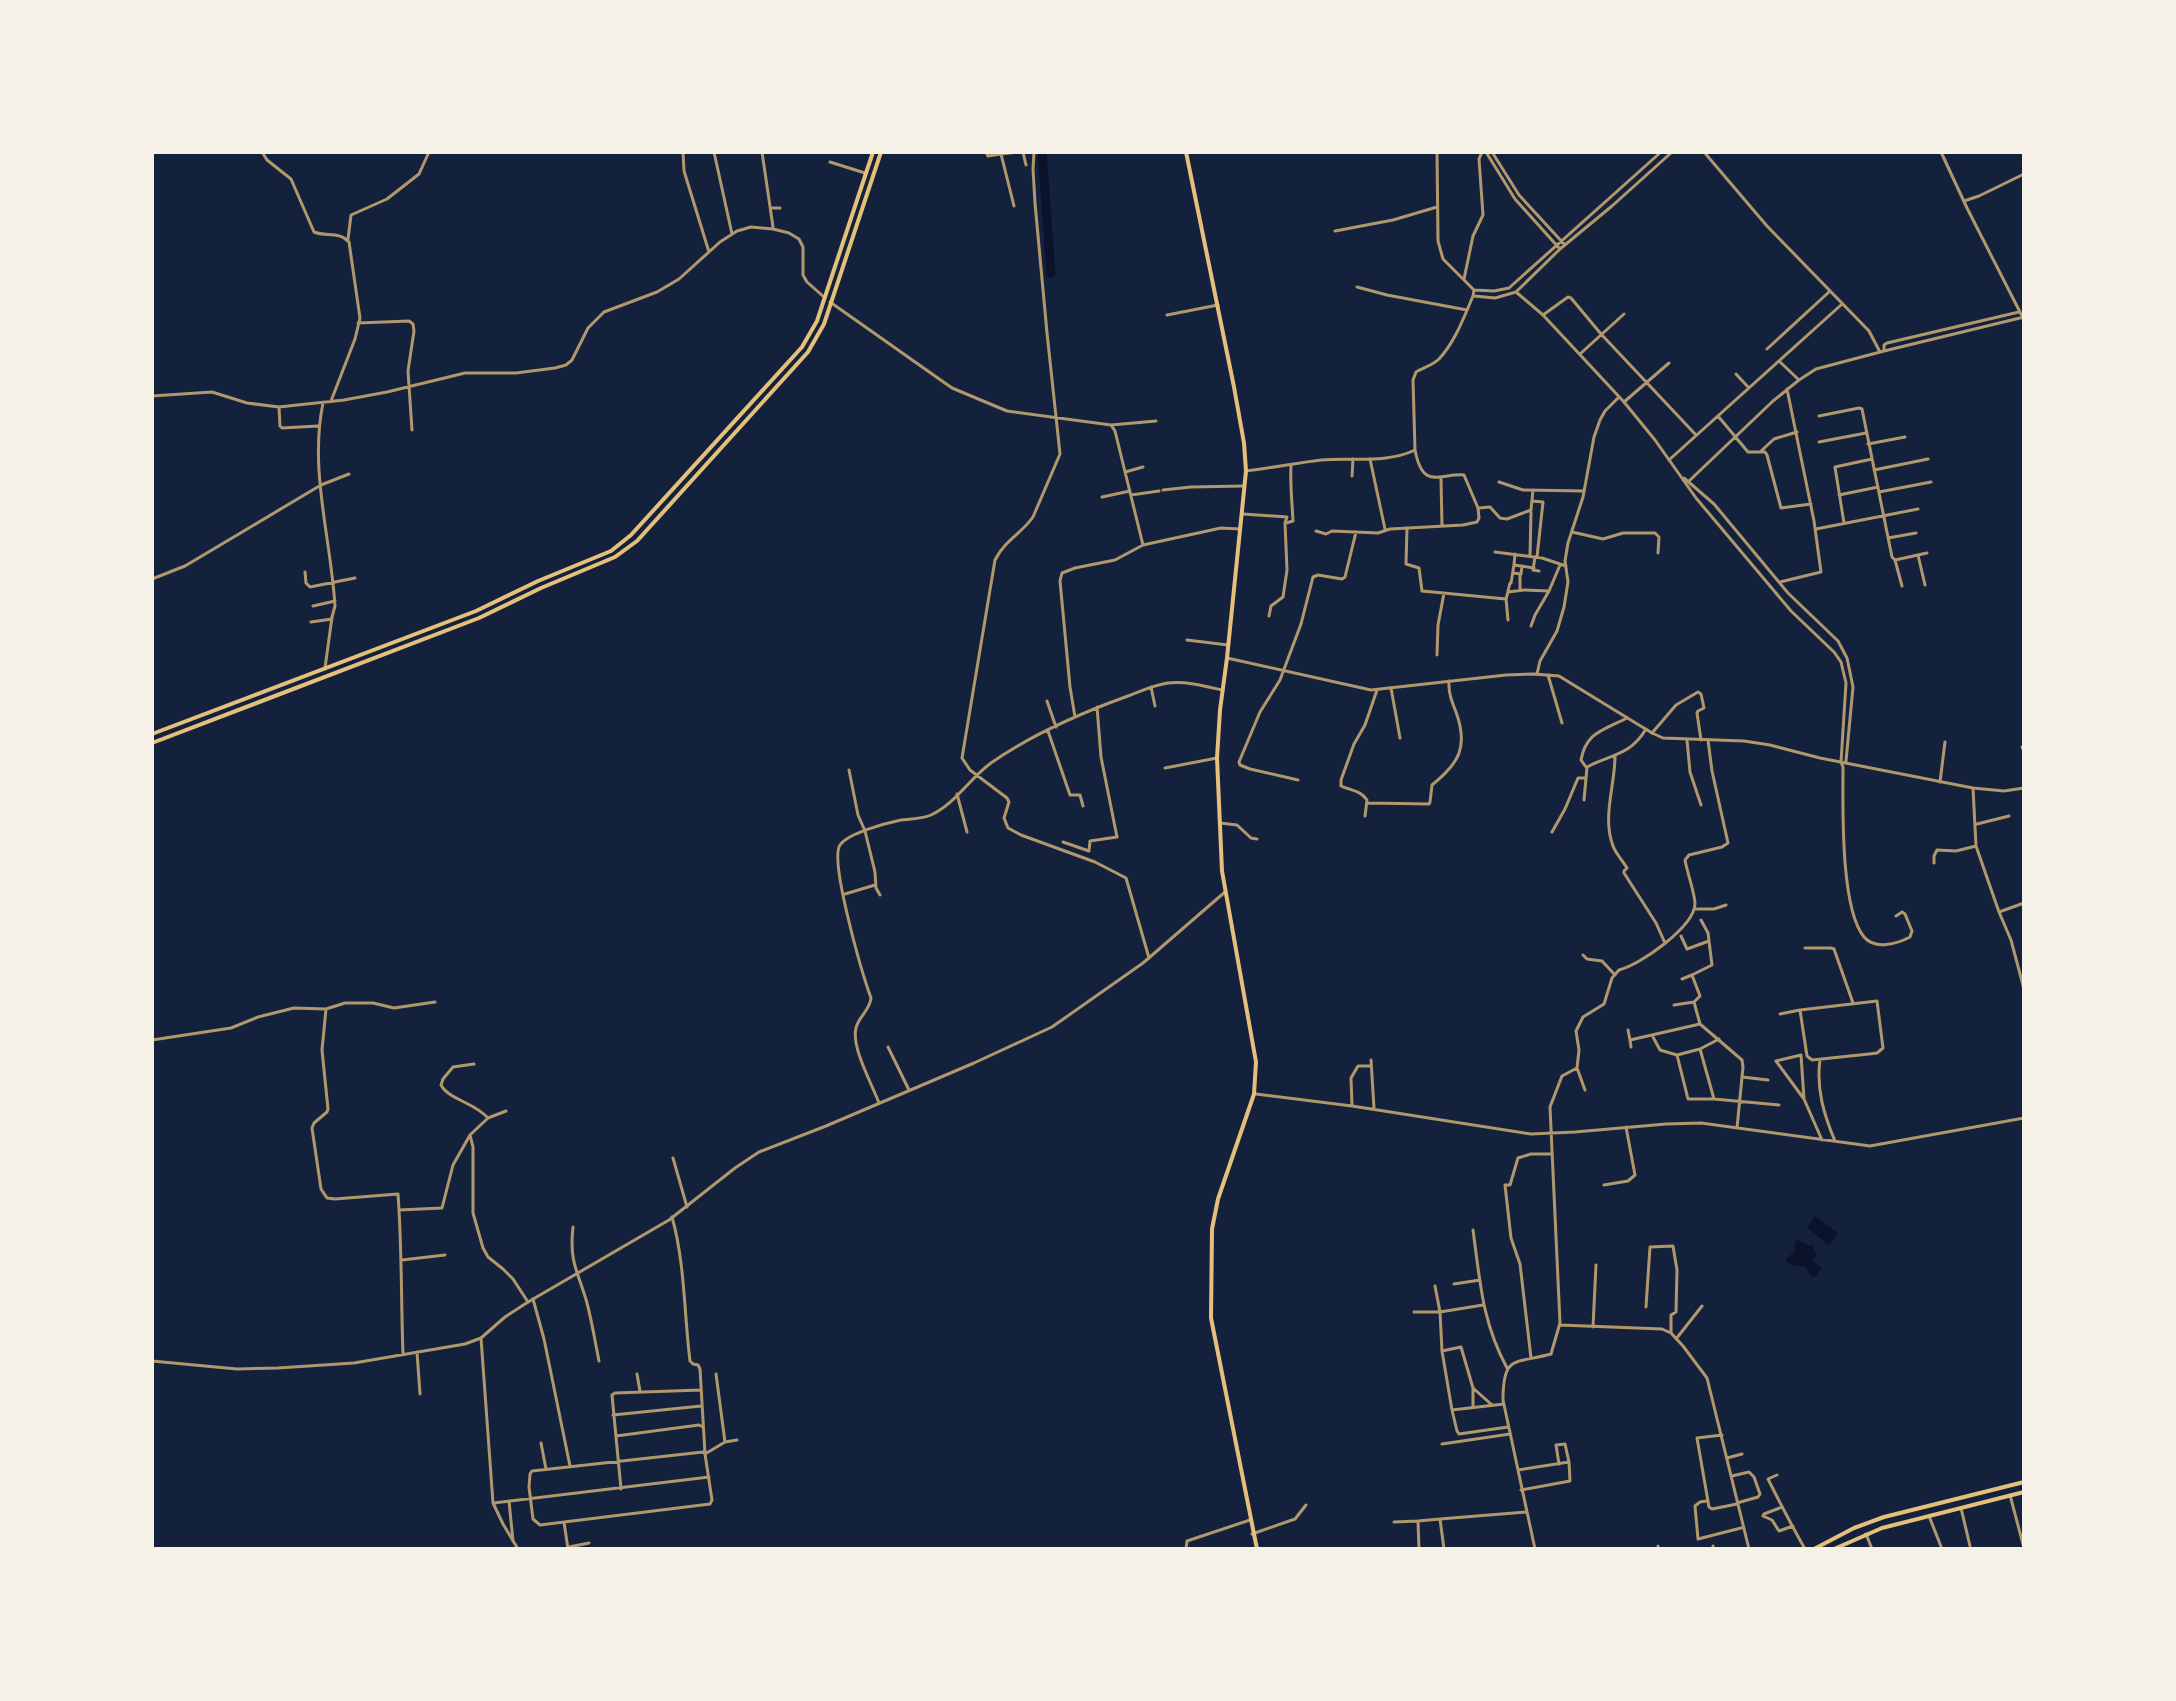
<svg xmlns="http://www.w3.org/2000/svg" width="2176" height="1701" font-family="'Playfair Display',serif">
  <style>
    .water { fill: #0b132b }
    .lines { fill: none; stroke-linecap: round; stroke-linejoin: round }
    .river { stroke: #0b132b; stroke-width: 9 }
    .minor { stroke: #b1986c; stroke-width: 3 }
    .tertiary { stroke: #b1986c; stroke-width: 3 }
    .primary { stroke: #e5c07b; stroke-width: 4 }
  </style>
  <rect width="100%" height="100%" fill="#14213d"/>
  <path class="water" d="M1815,1216L1837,1232C1836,1239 1833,1242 1826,1245L1824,1241L1807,1228Z
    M1799,1240L1809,1246L1812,1245L1817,1255L1813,1260L1821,1268L1817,1276L1812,1277L1805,1267L1788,1264L1786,1260L1795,1250V1242Z"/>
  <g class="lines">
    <path class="river" d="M1042,152L1051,273"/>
    <path class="minor" d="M262,152L267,160L291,179L314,232C326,237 339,231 349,242L360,318L355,339L331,401
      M683,152L684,171L709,252
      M714,152L732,234
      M762,152L773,227
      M986,152L988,156L1001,154V152
      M1023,152L1026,165
      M1034,152L1033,169L1035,203L1047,333L1060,454L1033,517C1021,534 1005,540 995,560L962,758L970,770L1007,798L1009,802L1004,818L1008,828L1021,835L1095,862L1126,878L1149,958
      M1704,152L1767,226L1869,331L1880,352
      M1941,152L1967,208L2022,316
      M830,162L865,173
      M1964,201L1979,196L2024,174
      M1014,206L1001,154L1018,152
      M771,208H780
      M1335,231L1393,220L1437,207
      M348,239L351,215L387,199L419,174L429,152
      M1464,279L1473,236L1483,215L1479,159L1482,152
      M1357,287L1387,295L1467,310
      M830,302L952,388L1007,411L1111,425L1115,431L1143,545
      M1167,315L1218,305
      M1543,315L1568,297L1571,298L1601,334L1696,435
      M358,323L409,321L413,324L414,331L408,371L412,430
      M1767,349L1829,292
      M1884,351V345L1887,343L2019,312
      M1580,354L1624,314
      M1779,361L1799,380
      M1736,374L1749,388
      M152,396L212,392L247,403L279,407L344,400L387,392L465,373H516L555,368L566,365L572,360L588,328L604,312L657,292L679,279L720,242L737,231L751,227L773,229L789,233L799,239L803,247V275L807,282L824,297
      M1624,402L1669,363
      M323,403C309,470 331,539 335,606L332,617L325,668
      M279,407L280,426L282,428L318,426
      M1718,416L1748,452H1765L1767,455L1781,508L1811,504
      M1819,416L1859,408L1862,409L1892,557L1895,560L1902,586
      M1111,425L1156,421
      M1819,442L1866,433
      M1868,444L1905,437
      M1760,452L1774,439L1797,432
      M1370,459L1385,529
      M1669,460L1841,305
      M1874,470L1928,459
      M1125,472L1143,467
      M1352,476L1353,459
      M1441,479L1442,526
      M1689,481L1773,401L1799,380L1816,369L1884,351L2024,317
      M1499,482L1523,490L1584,491
      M1163,490L1191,487L1243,486
      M1879,492L1931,482
      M1131,495L1159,491
      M1839,495L1878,487
      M1102,497L1130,491
      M1532,501L1543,502L1537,557
      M1479,508L1490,507L1500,518L1507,519L1531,510L1533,490
      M1243,514L1287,517L1285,523L1287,570L1283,597L1271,606L1269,616
      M1286,523L1293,521C1292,502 1290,484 1291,465
      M1844,523L1835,467L1872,459
      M1407,528L1406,564L1419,568L1422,591L1506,599
      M1816,529L1918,509
      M1316,531L1326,534L1332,531L1378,533L1390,529L1463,525L1477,522L1479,518L1478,508L1464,475C1439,473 1423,491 1415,450
      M1572,532L1603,539L1623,533H1655L1659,537L1658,553
      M1888,538L1916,533
      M1495,552L1542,558L1566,566
      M1515,554L1514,565L1534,568
      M1918,555L1925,585
      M1530,556L1531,512
      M1535,557L1533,570L1539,571
      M1895,560L1927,553
      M305,572L306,583L310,587L355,578
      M1513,573L1521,574L1522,566
      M152,579L185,566L321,485L349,474
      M1780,582L1821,572L1814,521L1787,389
      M1520,590V574
      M1508,591L1510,583H1511L1514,565
      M313,606L335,601
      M1508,620L1506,599L1508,592L1524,590L1549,591
      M311,622L332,619
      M1531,626L1535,615L1549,591L1560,565
      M1187,640L1228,645
      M1437,655L1438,625L1444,593
      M1537,674L1540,661L1557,631L1564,607L1568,582L1565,561L1568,543L1583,497L1594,437L1600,420L1605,411L1619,397
      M1548,675L1562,723
      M1151,687L1155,706
      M1391,688L1400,738
      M1047,701L1056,727
      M1075,717L1070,687L1060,581L1062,573L1075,568L1115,560L1143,545L1221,528L1240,529
      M1048,731L1070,795H1080L1083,806
      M1652,733L1676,705L1698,692L1701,694L1704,708L1698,711L1697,713L1701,740
      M1687,740L1690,772L1701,805
      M2022,747L2024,752
      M1615,756C1615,786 1602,817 1613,846C1616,854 1623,861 1627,868L1624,871V873L1656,923L1665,943
      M1841,762L1843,767C1843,805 1840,908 1864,937C1875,950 1897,944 1910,937L1912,931L1905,914L1902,912L1896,916
      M1586,767L1581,760C1586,732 1604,730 1627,718
      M1165,768L1217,758
      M849,770L858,815L865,831L875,872L876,888L880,895
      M1298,780L1250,769L1240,765L1239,762L1260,712L1280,680L1301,624L1313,577L1318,575L1342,579L1345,577L1356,532
      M1940,782L1945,742
      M1973,788L1976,846L1999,912L2011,940L2024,989
      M957,794L967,832
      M1584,800L1587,767C1611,754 1630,756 1646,729
      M1367,803L1429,804L1430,802L1432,785C1458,764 1469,748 1456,712C1452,702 1448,692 1449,681
      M1365,816L1367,800C1360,790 1352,791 1341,786V780L1354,744L1365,725L1377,690
      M1220,823L1237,825L1251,838L1257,839
      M1977,824L2009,816
      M1552,832L1565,809L1578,778H1586
      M1063,842L1089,851L1090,841L1117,837L1101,757L1097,707
      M1934,863V856L1937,850L1956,851L1976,846
      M845,894L875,885
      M1694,909H1714L1726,905
      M1999,912L2024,903
      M1681,936L1687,949L1709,941
      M1805,948H1831L1834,949L1853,1003
      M1583,955L1587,959L1602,961L1615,975
      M1682,979L1692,975
      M1694,1002L1700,996L1692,975L1712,965L1708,933L1701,920
      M1674,1005L1694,1002L1700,1024L1742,1060L1743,1067L1737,1128
      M326,1009L322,1050L328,1109L327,1112L314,1123L312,1128L321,1189L327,1198L335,1199L398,1194C402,1248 401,1301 403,1354
      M1780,1014L1800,1010L1807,1056L1812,1060L1869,1054L1877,1053L1883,1048L1877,1001L1800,1010
      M1628,1030L1630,1040
      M1653,1037L1660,1050L1677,1055
      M1719,1039L1700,1049L1677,1055L1688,1099H1714L1779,1105
      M152,1040L231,1028L258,1017L294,1008L326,1009L345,1003H373L394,1008L435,1002
      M888,1047L909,1090
      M1631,1047L1630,1040L1700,1024
      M1700,1049L1714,1099
      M1371,1060L1374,1108
      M1820,1060C1816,1089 1824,1115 1835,1141
      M474,1064L453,1067L443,1079L441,1085C449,1100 474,1102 488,1118
      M1577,1068L1585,1090
      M1742,1077L1768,1080
      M1256,1094L1352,1106L1531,1134L1575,1132L1666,1124L1701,1123L1870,1146L2024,1118
      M1804,1099L1776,1061L1801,1055L1804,1099L1822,1140
      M879,1103C872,1084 851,1047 856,1028C859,1016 870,1010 871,998C863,976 829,861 840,845C848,833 887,823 901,820C911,819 922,819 931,815C955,804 970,778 991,763C1032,734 1081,713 1128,696C1141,691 1154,685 1168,683C1186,681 1205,686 1222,690
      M1352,1106L1351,1078L1358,1066H1371
      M506,1111L488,1118L470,1135L473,1147V1213L483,1248L488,1257L503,1269L513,1279L528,1302
      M673,1158L687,1207
      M1604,1185L1628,1181L1635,1175L1626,1127
      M399,1210L442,1208L453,1165L470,1135
      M672,1217C685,1263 684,1313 690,1361L693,1364L698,1365L700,1369L705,1454L725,1442L737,1440
      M573,1227C569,1263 578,1271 587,1303C592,1322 595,1341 599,1361
      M1473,1230C1480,1281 1482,1322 1507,1368
      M402,1260L445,1255
      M1454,1284L1480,1280
      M533,1299L544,1339L570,1466
      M1646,1307L1650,1247L1673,1246L1677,1270L1676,1312L1671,1315V1333
      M1414,1312H1440L1435,1286
      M1560,1325L1662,1329L1671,1333L1683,1346L1707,1378L1749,1549
      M1593,1327L1596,1265
      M1676,1339L1702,1306
      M1442,1351L1440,1312L1483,1305
      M417,1352L420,1394
      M1531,1358L1520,1264L1511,1238L1505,1185H1510L1518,1158L1531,1154H1552
      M152,1361L237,1369L278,1368L354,1363L465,1344L481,1338
      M637,1374L640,1391
      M716,1374L725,1442
      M1492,1405L1473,1388L1461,1347L1442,1351L1452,1410L1504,1404
      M1473,1407V1388
      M1452,1410L1457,1431L1459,1434L1508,1427
      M613,1415L701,1406
      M1722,1435L1697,1438L1709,1507L1712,1509L1737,1504
      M616,1436L699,1425L703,1427
      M541,1443L546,1469
      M1442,1444L1510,1434
      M703,1452L705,1454L712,1500L710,1504L540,1525L533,1519L529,1487L530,1474L532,1471Z
      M1727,1458L1742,1454
      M1559,1464L1556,1445L1565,1444L1569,1462
      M1518,1470L1569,1462L1570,1481L1521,1490
      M1777,1475L1768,1479C1780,1503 1792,1526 1805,1549
      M1732,1476L1749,1472L1754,1477L1760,1494L1758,1497L1737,1503
      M621,1489L612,1395L615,1393L701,1390
      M2010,1495L2024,1548
      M509,1501L513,1541
      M1707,1501L1700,1502L1695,1506L1698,1539L1741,1528
      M494,1503L709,1477
      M1782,1507L1764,1514L1763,1516L1772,1520L1779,1531L1793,1526
      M1961,1508L1970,1546
      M1929,1516L1942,1549
      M564,1522L568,1549
      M1394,1522L1418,1521
      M1252,1534L1295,1519L1306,1505
      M1866,1534L1872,1549
      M1658,1546V1549
      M1713,1546L1714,1549
      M569,1547L589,1543
      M1186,1549L1187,1541L1250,1520
      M1419,1549L1418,1521L1440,1519
      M1444,1549L1440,1519L1526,1512
      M1535,1549L1503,1400C1503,1354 1515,1364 1551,1354L1560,1323L1550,1107L1562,1076L1577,1068L1579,1050L1576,1031L1583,1017L1604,1004L1612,978L1619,970C1640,965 1694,927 1695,904C1695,894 1687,872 1685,860L1689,855L1722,847L1728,843L1712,771L1708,740"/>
    <path class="tertiary" d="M1486,152L1515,199L1560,249
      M1492,152L1519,195L1565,245
      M1474,290L1494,291L1509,288L1661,152
      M1516,292L1543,315L1624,402L1655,440L1696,498L1791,611L1834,652L1841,662L1846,683L1841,762
      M1474,296L1495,298L1516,292L1560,249L1612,206L1672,152
      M1246,471C1271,468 1296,463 1321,460C1352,457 1386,464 1415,450L1413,380L1416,372C1423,368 1433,365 1439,359C1455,342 1464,317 1473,296L1474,290L1443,259L1438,241L1437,152
      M1684,478L1714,504L1788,593L1838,641L1847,658L1853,687L1846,761
      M1227,658L1371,690L1506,675L1534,674L1559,676L1652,733L1663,738L1744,741L1770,745L1820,758L1973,788L2004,791L2024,788
      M518,1549L503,1524L493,1503L481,1338L505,1317L528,1302L669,1220L735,1168L759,1152L826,1126L974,1063L1052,1027L1143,963L1225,892"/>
    <path class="primary" d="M1186,152L1234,387L1244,443L1246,471L1227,658L1220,710L1217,758L1222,871L1256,1062L1254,1094L1218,1199L1212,1229L1211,1318L1257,1549
      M152,734L476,611L538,581L611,551L631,535L802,347L817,321L873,152
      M152,743L479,618L541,588L615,557L637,541L808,352L824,324L881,152
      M1814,1549L1854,1528L1884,1517L2024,1482
      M1834,1549L1882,1528L2024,1492"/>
  </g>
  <rect width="2176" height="1701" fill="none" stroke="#f6f1e7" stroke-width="308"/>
</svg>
